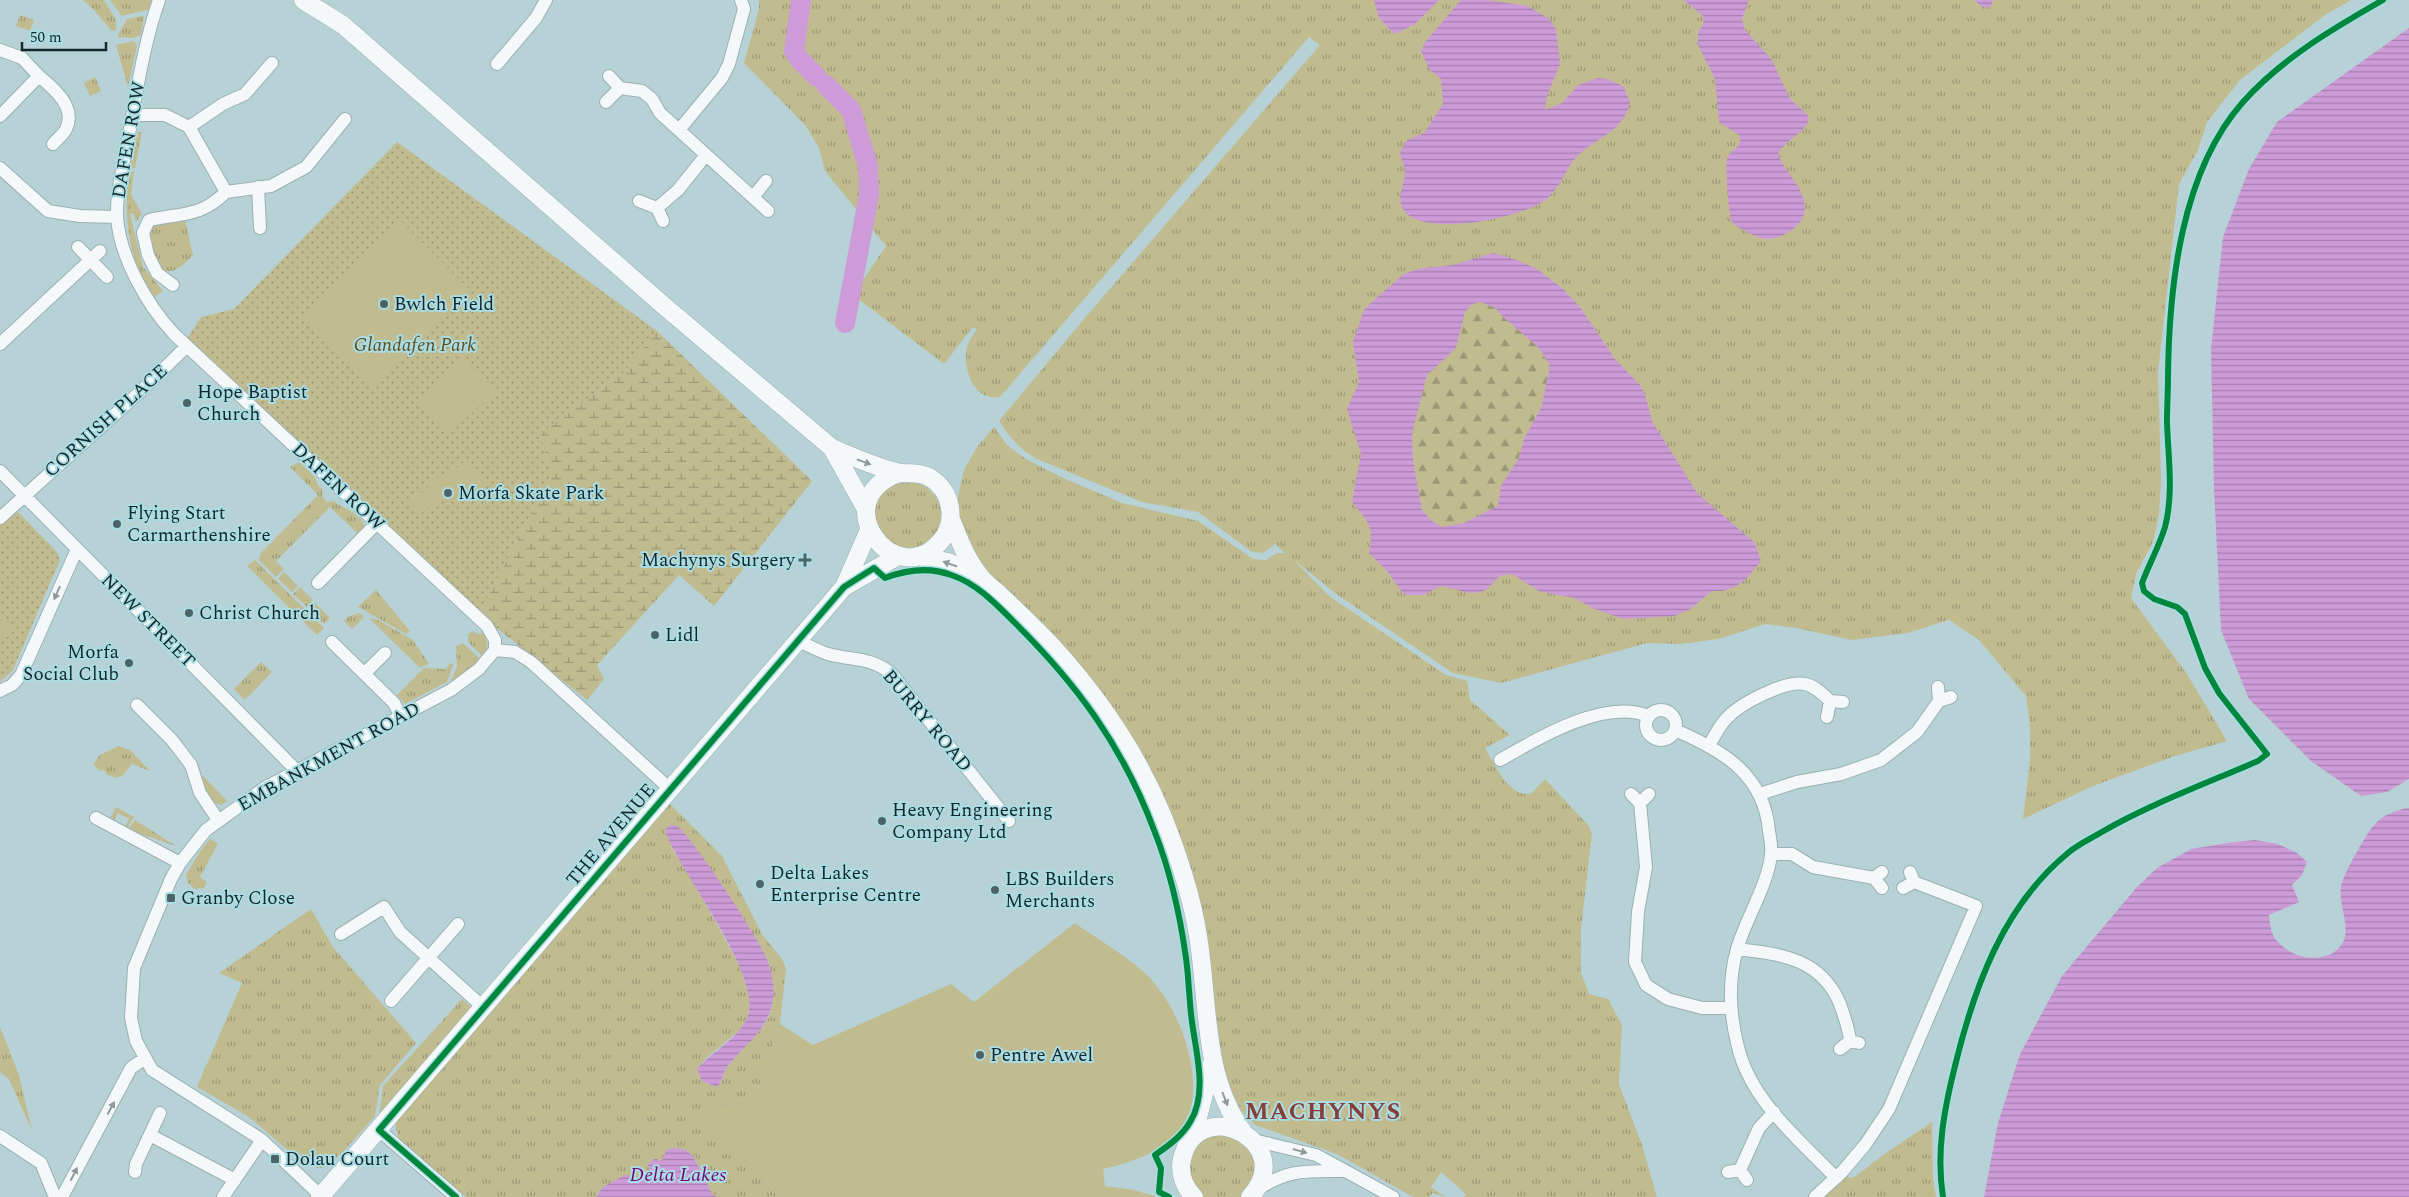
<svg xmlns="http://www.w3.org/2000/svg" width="2409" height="1197" font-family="Spectral,serif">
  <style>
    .grass { fill: url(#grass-tufts); fill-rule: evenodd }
    .forest { fill: url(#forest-firs) }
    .wetland { fill: url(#wetland-marsh) }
    .park { fill: url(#park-dots) }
    .pitch { fill: #c1bb90 }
    .water { fill: url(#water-rules); fill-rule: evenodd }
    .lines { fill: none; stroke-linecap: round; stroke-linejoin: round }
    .river { stroke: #cd9bd7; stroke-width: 20 }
    .street-casing { stroke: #9ab0b3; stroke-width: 14 }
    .secondary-casing { stroke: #9ab0b3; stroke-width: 19 }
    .street { stroke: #f4f8f9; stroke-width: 12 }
    .secondary { stroke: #f4f8f9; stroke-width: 18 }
    .cycleway-casing { stroke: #aadce3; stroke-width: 9 }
    .cycleway { stroke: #00873e; stroke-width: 6 }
    .oneway { fill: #8f9a9c }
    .poi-dot { fill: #4d6467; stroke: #aadce3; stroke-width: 2 }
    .labels { text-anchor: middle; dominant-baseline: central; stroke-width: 4; stroke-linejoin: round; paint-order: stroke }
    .street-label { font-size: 19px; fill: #14282b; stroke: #aadce3 }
    .poi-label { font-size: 19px; fill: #14282b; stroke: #aadce3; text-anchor: start }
    .park-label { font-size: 19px; font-style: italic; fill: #5f4c1a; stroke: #aadce3 }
    .water-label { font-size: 20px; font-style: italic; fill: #730575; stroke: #aadce3 }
    .district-label { font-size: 24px; font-weight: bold; letter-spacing: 1px; fill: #863e37; stroke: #aadce3 }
  </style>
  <defs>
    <pattern id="grass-tufts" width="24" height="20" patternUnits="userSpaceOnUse" patternTransform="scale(1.25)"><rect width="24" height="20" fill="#c1bb90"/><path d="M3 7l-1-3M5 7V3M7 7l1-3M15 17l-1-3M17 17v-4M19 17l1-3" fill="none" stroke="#9c9876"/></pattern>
    <pattern id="forest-firs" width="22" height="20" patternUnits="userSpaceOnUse" patternTransform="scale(1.25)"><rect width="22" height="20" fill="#c1bb90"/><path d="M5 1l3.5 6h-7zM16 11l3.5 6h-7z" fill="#9c9876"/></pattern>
    <pattern id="wetland-marsh" width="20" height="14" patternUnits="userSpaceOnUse" patternTransform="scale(1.25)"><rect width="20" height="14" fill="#c1bb90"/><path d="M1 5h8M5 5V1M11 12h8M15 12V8" fill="none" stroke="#9c9876"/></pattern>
    <pattern id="park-dots" width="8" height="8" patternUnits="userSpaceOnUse" patternTransform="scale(1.25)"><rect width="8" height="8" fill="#c1bb90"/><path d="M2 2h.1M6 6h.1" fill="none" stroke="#9c9876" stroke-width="1.8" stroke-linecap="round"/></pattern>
    <pattern id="water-rules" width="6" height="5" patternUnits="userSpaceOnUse" patternTransform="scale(1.25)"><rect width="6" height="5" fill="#cd9bd7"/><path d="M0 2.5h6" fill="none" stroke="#a57eaf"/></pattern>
  </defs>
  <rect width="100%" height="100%" fill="#b7d2d6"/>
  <path class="grass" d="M83,0H104L116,20V30L112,31L94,10Z
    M110,0H153L151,9L122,16Z
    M759,0H2351L2325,15L2240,80L2207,122L2198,150L2179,184L2158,372L2161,480L2159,515L2153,542L2136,574L2131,598L2187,674L2227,741L2175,756L2093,786L2023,819L2030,760V725L2026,696L1979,640L1949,620L1908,633L1852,640L1796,628L1765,624L1719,639L1680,644L1647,643L1501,683L1453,673L1339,596L1293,559L1329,596L1446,675L1467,681L1470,700L1510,735L1485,748C1496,766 1507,796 1531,794L1545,779L1588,825L1592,833L1581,929V973L1589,994L1608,999L1622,1025L1619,1084L1642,1145L1657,1197H1464L1466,1194L1441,1172L1431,1187L1446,1197L1433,1193L1429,1197H1413L1337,1154L1255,1125L1244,1114L1225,1083L1207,942L1158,790L1021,604L976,561L957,512L958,496L964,470L977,447L994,427L1008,446L1026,459L1061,477L1122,503L1198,521L1253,559L1266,560L1277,553H1285L1275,544L1263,553L1252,552L1198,512L1142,502L1037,459C1021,450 1009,437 999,421L1078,326L1320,45L1309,37L1000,397C973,402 962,367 967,346C969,340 974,334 977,329L973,327L944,364L853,295L886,246L825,171L819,148L805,125L744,63L759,10Z
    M20,15L34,20L30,31L16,26Z
    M144,16L141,35L134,38L117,37L127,19Z
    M133,41L137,45L128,87L116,45Z
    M95,77L101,91L90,96L84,83Z
    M138,132H142L135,168H129Z
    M129,171L134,172L131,194L142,214L136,222L133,213L130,214L143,267L163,291L153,298C128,260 123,215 129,171Z
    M185,219L193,255C183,265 176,274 160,271L156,264L147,228L149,225Z
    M299,462L315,477L317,484L323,490L322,496L327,502L333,501C342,508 363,513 365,528L359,535L330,507L276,561L284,569L276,577L258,559L261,556L260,554L318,495L290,467Z
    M875 515a33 33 0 1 1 66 0a33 33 0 1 1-66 0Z
    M255,560L324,628L317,635L247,566Z
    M284,572L298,586L292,592L278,578Z
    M300,587L313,600L307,607L293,594Z
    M376,590L410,631L406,634L358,607Z
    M314,602L330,618L324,624L309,609Z
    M360,613L364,617L352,629L344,621L349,616Z
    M369,618L378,620L413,640L429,664L420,668Z
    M473,631L477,634L483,633C488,642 489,648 482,656L468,642V634Z
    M463,643L480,659L464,675L451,681L457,667L456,646Z
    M261,662L272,672L245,700L234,689Z
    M454,663L447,682L405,704L397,695L424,668L445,669L450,664Z
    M118,746L130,750L150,771L132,764L123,775L116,778L106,774L104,770L99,771L93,764L100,755Z
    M201,776H203L227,801L221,805C205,801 204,790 201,776Z
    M668,802L722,856L762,934L782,959L786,968L780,1024L758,1092L700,1115L744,1150L778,1197H717L711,1193L695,1159L688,1151L671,1148L662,1160L640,1179L603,1187L596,1197H466L400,1141L396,1129V1120ZM669,845L768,960C783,1021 763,1024 728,1066C723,1072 723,1080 717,1087L702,1081L697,1069L706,1058L740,1030L748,1017L750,997L740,966L688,872Z
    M116,807L134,817L128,827H125L129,819L118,813L114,820L111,817Z
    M135,820L176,846L132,831L130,827Z
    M210,839L218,844L200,877L207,882L204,888L195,889L188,883L186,875L199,853Z
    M311,909L333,947L416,1043L380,1085L375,1116L343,1152L325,1167L319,1168L305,1165L249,1117L197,1087L242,983L219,973Z
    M462,999L472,1008L379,1117L383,1086Z
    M0,1027L19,1075L32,1131L9,1079L0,1072Z
    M1932,1122L1933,1178L1936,1197H1820L1844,1175L1851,1178L1856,1176L1883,1155Z
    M1215,1133L1244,1139L1258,1167L1242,1197H1203C1188,1186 1182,1157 1197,1143C1202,1139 1209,1136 1215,1133Z"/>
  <path class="forest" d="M1480,302L1496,308L1501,315L1540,348L1549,364V372L1541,408L1524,439L1519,458L1501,486L1498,506L1464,523L1442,527L1433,522L1422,510L1413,461L1412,433L1427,375L1436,368L1461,336L1465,312L1472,304Z"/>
  <path class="wetland" d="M657,331L812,481L714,606L679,575L597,665L604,679L587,700L479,614L551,475L540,434L624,372Z"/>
  <path class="park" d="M397,142L657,331L624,372L540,434L551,475L479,614L186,340L201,317L234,309Z
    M16,510L57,552L60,560L13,670L0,682V525Z"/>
  <path class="pitch" d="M399,219L469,289L370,388L300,318Z
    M464,357L496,391L448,435L416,401Z
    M465,461L486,485L464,502L438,500L418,516L408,505L428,487L431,480L454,470Z
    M0,611L16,629L0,644Z
    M1075,923C1096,938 1133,960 1149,977C1168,998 1181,1023 1188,1050C1207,1124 1172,1153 1103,1169L1105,1186L1134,1190L1157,1197H778L744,1150L700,1115L758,1092L780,1024L813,1045L951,984L974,1002Z"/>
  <path class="water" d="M1374,0H1439L1414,25L1394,34L1379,18Z
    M1461,0H1487L1528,6L1549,19L1556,29L1560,64L1547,96L1545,110L1562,103L1578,85L1598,78L1607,79L1623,86L1630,102C1625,133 1590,139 1573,161C1564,174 1557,192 1544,201C1520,218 1420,239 1403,209C1396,197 1405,184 1405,171C1405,166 1401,159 1400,153L1406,141L1424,133L1443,104L1441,79L1429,69L1421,51L1426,41Z
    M1684,0H1749L1742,19L1745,30L1772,60L1790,99L1807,114L1809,120C1803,135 1786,139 1778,154C1784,172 1805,188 1805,208C1805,227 1777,243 1760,238C1755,236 1750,233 1746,231C1741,229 1734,226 1731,220C1729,213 1725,166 1727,159C1730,148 1744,149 1739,135L1719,122L1715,79L1698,45V32L1704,23L1703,16Z
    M1974,0H1992L1993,2L1989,8L1981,6Z
    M2409,28V779L2387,792L2361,796L2311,761L2249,699L2221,630L2214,489L2211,349L2223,237L2249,169L2277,122Z
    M1493,253L1514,259L1537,269L1562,288L1580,307L1615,359L1640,385L1645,394L1652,421L1697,493L1755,543L1761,561L1746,579L1735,587L1723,591H1712L1689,610L1674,616L1623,619L1595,609L1574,598L1539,591L1512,574L1500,576L1487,589L1481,592L1470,593L1441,586L1423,595H1408L1402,592L1387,571L1369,553C1374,528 1369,522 1352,502L1361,454L1347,409L1359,382L1353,342L1364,310L1374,300L1404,274L1417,269L1453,265ZM1480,302L1496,308L1501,315L1539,348L1549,364V372L1541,408L1524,439L1519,458L1501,486L1498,506L1464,523L1442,527L1433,522L1422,510L1413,461L1412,433L1427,375L1456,348L1465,312L1472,304Z
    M2409,808V1197H1984L1998,1123L2020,1054L2062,976L2137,887L2157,868L2191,849L2227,843L2255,840L2278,844L2297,853L2307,862L2302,875L2292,885L2299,902L2269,915C2270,925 2271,936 2279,943C2293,958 2322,964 2338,949C2355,933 2338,908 2341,887C2342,876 2367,832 2375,824C2383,815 2398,809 2409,808Z
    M670,825C672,825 676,825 677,826C691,835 763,944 768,962C772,973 775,987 773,999C769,1030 745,1044 727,1067C723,1073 723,1080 717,1087L702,1081L697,1069C711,1052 738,1039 747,1018C765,976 679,873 665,830Z
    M671,1148C676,1149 683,1148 687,1151C694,1154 709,1185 711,1193L717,1197H596L603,1187L625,1175H629L630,1180L640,1179L649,1170L648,1164L656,1158L659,1161L662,1160L666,1151Z"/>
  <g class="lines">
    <path class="river" d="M801,0L794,51L800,60L817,77
      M826,85L851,110L868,166L869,195L845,323"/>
    <defs>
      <path id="street" d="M159,0C143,46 136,96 127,145C123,167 116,193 117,216C119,256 147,305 174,334L487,626L495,640V650
        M0,50L22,58L39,76L0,116
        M497,64L536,18L546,0
        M39,76C53,88 77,107 66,129C64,134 57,139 53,144
        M609,76L620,88L642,91L652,99L660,113L768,211
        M606,102L620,88
        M133,115H165L189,127L226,192L271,186L306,167L345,119
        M189,127L223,104L245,94L272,63
        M679,130L722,78L729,64L744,9L741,0
        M0,168L48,211L80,216L117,217
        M258,187L260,228
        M753,197L766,181
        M639,201L657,208
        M663,221L657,208L678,190L706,155
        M78,247L107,277
        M173,285L157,273L148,255L143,233L149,220C182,213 201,217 226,192
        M0,344L100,251
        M0,471L296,770
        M0,518L141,391L187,346
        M318,583L377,523
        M798,641C808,645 818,651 828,654C853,661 869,656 892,674L1009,821
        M332,642L394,703L401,717
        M495,650L515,652L531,662L670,789
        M365,673L385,653
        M1938,687L1939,701L1951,697
        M0,691L12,685L21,675L77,549
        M137,705L172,740L191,765L200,793L218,820
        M1646 725a15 15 0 1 1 30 0a15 15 0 1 1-30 0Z
        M1827,717L1830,701
        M1675,730C1722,750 1764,774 1769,831C1770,838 1772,846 1771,854C1769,882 1745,921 1737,949C1728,981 1730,1016 1738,1047C1751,1101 1799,1139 1836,1178
        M1709,745C1715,736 1719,726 1726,719C1739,704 1785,680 1805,684C1815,686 1824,695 1830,701L1843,702
        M1500,760C1538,738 1605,698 1648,716
        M1631,794L1640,803L1649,794
        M1760,794L1797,782L1841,774L1881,760L1917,732L1939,701
        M1640,803L1646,867L1638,912L1635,962L1646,985L1668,999L1702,1008H1731
        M96,818L180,863
        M1771,854H1792L1813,867L1874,878
        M1882,872L1874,878L1882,888
        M1903,888L1914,882L1910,872
        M341,934L384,907L400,932L483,1007
        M1737,949C1780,954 1821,958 1840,1004C1844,1016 1849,1028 1850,1041
        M391,1001L458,924
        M1840,1049L1850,1041L1859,1043
        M379,1130L456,1197
        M150,1135L235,1180
        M0,1136L41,1163L55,1197
        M1253,1140L1316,1155L1393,1197
        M1740,1170L1759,1128L1774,1112
        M135,1172L136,1164L160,1113
        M1728,1172L1740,1170L1747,1180
        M1255,1191C1288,1169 1304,1171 1343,1171
        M321,1196L262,1140L152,1070L136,1041L131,1018L134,968L171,879L180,863L206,830L266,787L451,690L479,669L495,650
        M62,1197L131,1068L144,1059
        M223,1197L262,1140
        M1815,1197L1842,1172L1865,1145L1889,1109L1976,906L1914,882"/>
      <path id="secondary" d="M303,0L343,25L663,305L832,448C853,457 873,466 896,472C907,475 917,471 929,477C952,490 958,522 940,542C895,594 824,500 899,473
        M832,448L866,509
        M951,519C959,539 966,559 980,576C985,583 993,588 999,594C1016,610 1034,627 1050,644C1097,695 1137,753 1163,817C1178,855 1192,896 1198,936C1209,1002 1202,1075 1243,1132
        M917,556L948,562L980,577
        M844,587L898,556
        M1193,1137L1212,1063
        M320,1197L844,587L869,530
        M1194,1197C1184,1187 1179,1173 1182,1159C1198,1091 1300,1143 1250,1197"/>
    </defs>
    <use href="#street" class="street-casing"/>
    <use href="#secondary" class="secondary-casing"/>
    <use href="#street" class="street"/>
    <use href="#secondary" class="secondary"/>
    <defs>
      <path id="cycleway" d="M456,1197L379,1130L844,587L874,568L885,578C906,570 930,567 951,575C976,583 996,604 1014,622C1077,684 1123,747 1154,830C1170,870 1180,915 1186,958C1189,979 1189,1001 1192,1022C1196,1053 1208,1093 1190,1122C1182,1136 1168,1146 1155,1155L1161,1168L1159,1192L1169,1197
        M1943,1197C1936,1152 1944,1110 1955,1066C1974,988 2003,906 2068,853C2077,845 2090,839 2100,833C2150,804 2205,784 2258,761L2267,754L2219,693L2205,668L2185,614L2177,607L2154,599L2144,591L2142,583C2149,564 2159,547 2165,527C2174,493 2168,456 2167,422C2167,407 2168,392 2168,377C2169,286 2181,172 2243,102C2281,59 2334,28 2383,0"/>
    </defs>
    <use href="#cycleway" class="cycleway-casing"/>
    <use href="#cycleway" class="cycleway"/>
  </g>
  <defs><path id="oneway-solid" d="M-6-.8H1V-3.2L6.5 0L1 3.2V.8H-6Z" transform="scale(1.25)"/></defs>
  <g class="oneway">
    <use href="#oneway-solid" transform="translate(864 462) rotate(20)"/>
    <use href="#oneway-solid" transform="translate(950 564) rotate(-161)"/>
    <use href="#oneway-solid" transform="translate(57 593) rotate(114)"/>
    <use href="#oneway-solid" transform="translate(1225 1099) rotate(69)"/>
    <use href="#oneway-solid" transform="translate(111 1108) rotate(-61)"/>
    <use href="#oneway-solid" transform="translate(1300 1151) rotate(16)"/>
    <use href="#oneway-solid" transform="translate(74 1174) rotate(-63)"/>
  </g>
  <g class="poi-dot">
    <circle cx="384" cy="304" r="5"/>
    <circle cx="187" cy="403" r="5"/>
    <circle cx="448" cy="493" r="5"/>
    <circle cx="117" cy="524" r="5"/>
    <path d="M802.5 552.5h5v5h5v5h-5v5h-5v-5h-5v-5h5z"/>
    <circle cx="189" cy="613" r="5"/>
    <circle cx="655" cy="635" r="5"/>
    <circle cx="129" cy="663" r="5"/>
    <circle cx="882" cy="821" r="5"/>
    <circle cx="760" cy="884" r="5"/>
    <circle cx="995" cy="890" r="5"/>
    <rect x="166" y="893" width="10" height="10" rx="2.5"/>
    <circle cx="980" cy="1055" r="5"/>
    <rect x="270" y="1154" width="10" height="10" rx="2.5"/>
  </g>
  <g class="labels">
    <g class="street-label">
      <text transform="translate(129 140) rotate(-80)">DAFEN ROW</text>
      <text transform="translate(106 421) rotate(-42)">CORNISH PLACE</text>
      <text transform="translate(338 487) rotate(43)">DAFEN ROW</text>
      <text transform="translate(148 621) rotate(45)">NEW STREET</text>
      <text transform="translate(927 721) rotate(50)">BURRY ROAD</text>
      <text transform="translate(329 757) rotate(-29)">EMBANKMENT ROAD</text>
      <text transform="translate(611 835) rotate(-50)">THE AVENUE</text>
    </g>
    <g class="poi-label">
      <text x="394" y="304">Bwlch Field</text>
      <text x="197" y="392">Hope Baptist<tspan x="197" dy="22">Church</tspan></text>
      <text x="458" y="493">Morfa Skate Park</text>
      <text x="127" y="513">Flying Start<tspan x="127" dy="22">Carmarthenshire</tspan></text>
      <text x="795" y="560" text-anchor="end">Machynys Surgery</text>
      <text x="199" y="613">Christ Church</text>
      <text x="665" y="635">Lidl</text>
      <text x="119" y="652" text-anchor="end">Morfa<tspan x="119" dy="22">Social Club</tspan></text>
      <text x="892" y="810">Heavy Engineering<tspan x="892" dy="22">Company Ltd</tspan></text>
      <text x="770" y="873">Delta Lakes<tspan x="770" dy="22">Enterprise Centre</tspan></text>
      <text x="1005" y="879">LBS Builders<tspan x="1005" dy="22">Merchants</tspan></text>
      <text x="181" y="898">Granby Close</text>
      <text x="990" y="1055">Pentre Awel</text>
      <text x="285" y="1159">Dolau Court</text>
    </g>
    <g class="park-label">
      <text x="415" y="345">Glandafen Park</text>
    </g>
    <g class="water-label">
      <text x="678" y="1175">Delta Lakes</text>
    </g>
    <g class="district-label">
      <text x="1323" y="1112">MACHYNYS</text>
    </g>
  </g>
  <path d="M22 42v8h84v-8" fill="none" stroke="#14282b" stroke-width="2.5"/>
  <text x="30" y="42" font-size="15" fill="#14282b" stroke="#aadce3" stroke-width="4" paint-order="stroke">50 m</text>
</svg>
